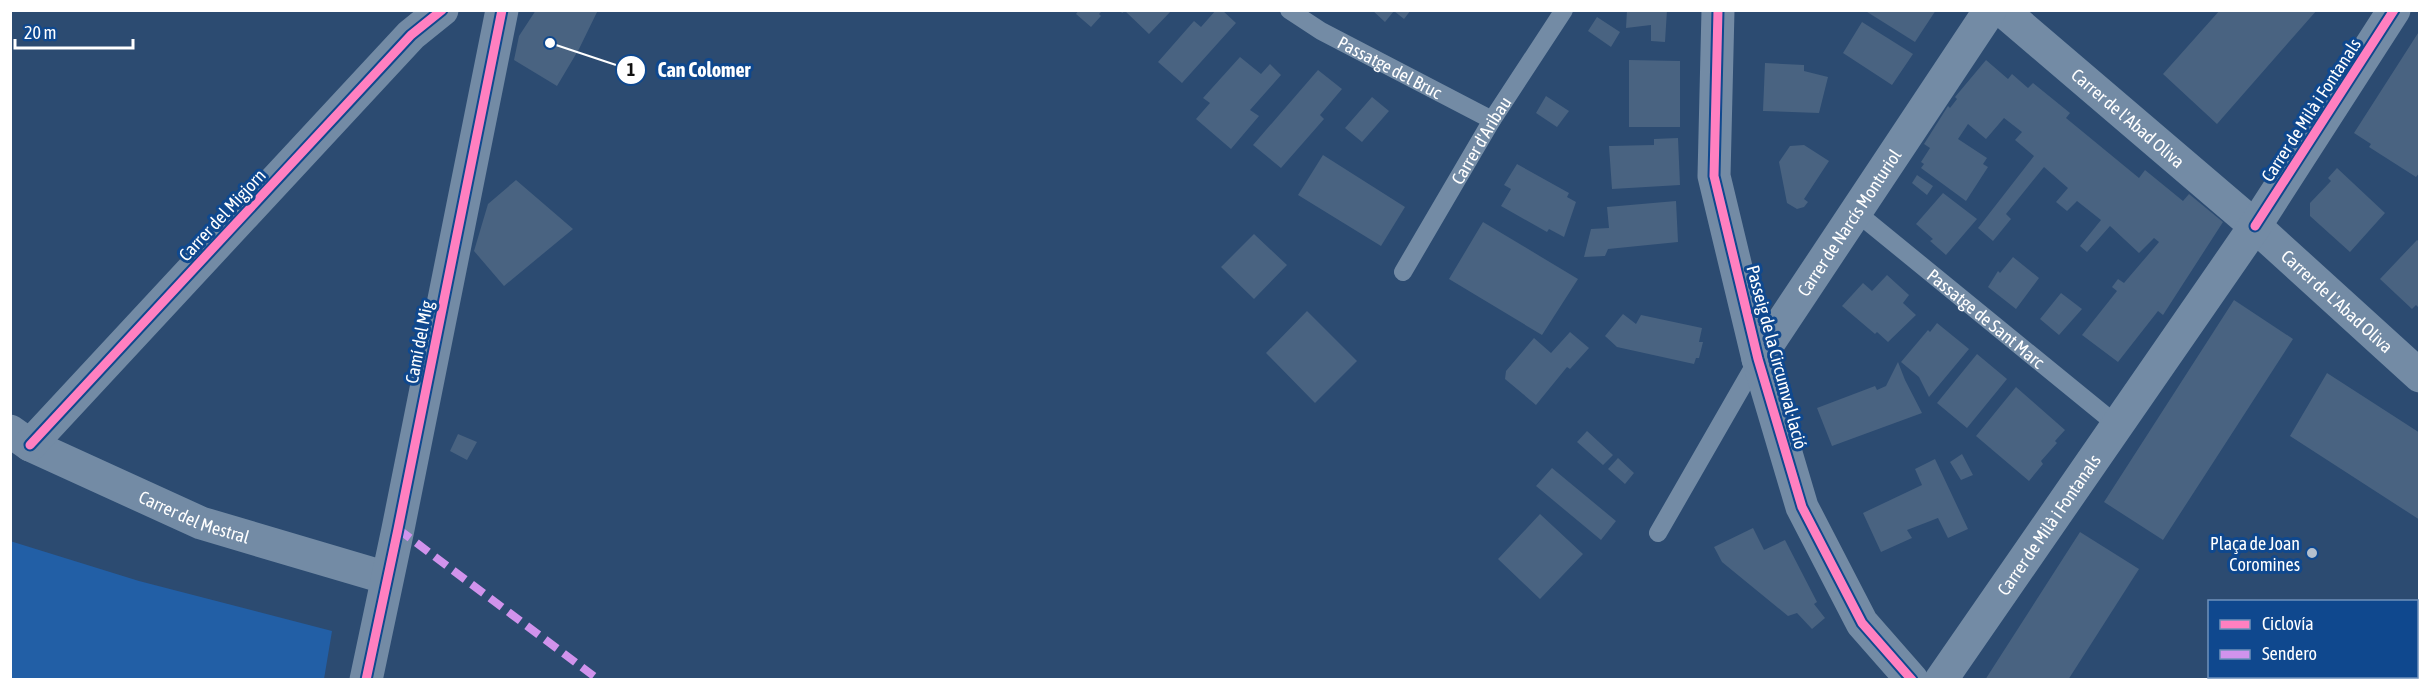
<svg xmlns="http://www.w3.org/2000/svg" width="2430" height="690" font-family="'Asap Condensed',sans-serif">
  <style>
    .green { fill: #225fa6 }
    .building { fill: #496381 }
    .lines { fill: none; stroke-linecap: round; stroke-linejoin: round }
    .lane { stroke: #738ba5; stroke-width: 18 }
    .street { stroke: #738ba5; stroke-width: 33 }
    .secondary { stroke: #6f86a1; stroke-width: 33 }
    .quiet { stroke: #d193ec; stroke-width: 8; stroke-dasharray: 15 8; stroke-linecap: butt }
    .cycleway-casing { stroke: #0f488e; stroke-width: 13 }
    .cycleway { stroke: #ff80c0; stroke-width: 9 }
    .poi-dot { fill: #b5c0cd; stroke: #0f488e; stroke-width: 2 }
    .labels { text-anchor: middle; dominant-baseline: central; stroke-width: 6; stroke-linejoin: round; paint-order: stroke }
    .street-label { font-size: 18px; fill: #fff; stroke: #0f488e }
    .poi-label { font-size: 18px; fill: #fff; stroke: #0f488e; text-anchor: end }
    .leader { fill: none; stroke: #fff; stroke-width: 2 }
    .callout-dot { fill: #fff; stroke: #0f488e; stroke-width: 2 }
    .mark-label { font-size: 18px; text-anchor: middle; font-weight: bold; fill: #111 }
    .callout-label { font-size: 20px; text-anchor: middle; font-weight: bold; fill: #fff; stroke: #0f488e; stroke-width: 6; stroke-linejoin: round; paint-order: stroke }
  </style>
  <rect width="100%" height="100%" fill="#2c4b71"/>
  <path class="green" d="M10,541L139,581L332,631L324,679H11Z"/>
  <path class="building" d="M536,10H598L579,49L557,86L514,60L519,36Z
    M1079,10H1103L1099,14L1101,16L1091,27L1076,14Z
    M1120,10H1172L1149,34L1125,11L1122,13Z
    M1216,10H1222L1236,23L1182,83L1158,62L1194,21L1201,27Z
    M1372,10H1411L1404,19L1394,11L1385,22Z
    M1627,10H1667L1665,42L1651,41V25L1626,28Z
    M1864,10H1936L1915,42Z
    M2220,10H2317L2217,124L2163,74Z
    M1597,17L1620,32L1611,47L1588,31Z
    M1862,22L1913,54L1892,85L1843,53Z
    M2420,30V172L2416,177L2369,147L2371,144L2354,133Z
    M1240,57L1261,74L1270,64L1281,75L1250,110L1259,116L1231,149L1196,119L1210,103L1203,98Z
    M1629,60L1680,61V127H1629Z
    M1986,60L2008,79L2012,74L2028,88L2033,83L2070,113L2066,118L2139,178L2145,170L2183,201L2189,194L2223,222L2163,315L2158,311L2118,362L2082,335L2117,291L2112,287L2118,279L2124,283L2159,242L2154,238L2139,253L2110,226L2087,252L2080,246L2101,220L2077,201L2067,211L2056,202L2068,188L2044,167L2006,214L2011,219L1993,241L1978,228L2034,156L2015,140L2022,132L2004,118L1986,139L1968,124L1958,139L1987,158L1983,164L1988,167L1966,201L1921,168L1924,164L1921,162L1930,148L1924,144L1948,106L1950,108L1957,99L1955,97Z
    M1765,63L1804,65V71L1828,77L1819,113L1763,111Z
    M1318,70L1342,89L1320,115L1324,119L1281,168L1253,145Z
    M1546,96L1569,111L1557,127L1536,113Z
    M1372,97L1389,111L1362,142L1345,128Z
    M1678,138L1680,185L1612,189L1609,146L1654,145V139Z
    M1804,145L1829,161L1804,199L1808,202L1804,207L1797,209L1787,203L1779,162L1790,146Z
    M1323,155L1405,207L1381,246L1298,195Z
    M1517,164L1569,193L1567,197L1576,202L1564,237L1549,229L1547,232L1501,206L1511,189L1504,185Z
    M2337,168L2385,213L2350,252L2310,216V203L2331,181L2328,178Z
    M1917,175L1933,186L1927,195L1912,183Z
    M516,180L573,229L504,286L474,251L488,204Z
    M1943,193L1977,219L1946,255L1930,241L1933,239L1916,224Z
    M1676,201L1678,242L1608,249L1605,256L1584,257L1591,229L1609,228L1607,207Z
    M1483,222L1578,279L1542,335L1449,279Z
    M1254,234L1287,265L1254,299L1221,267Z
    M2417,240L2420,242V309L2416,305L2412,309L2380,279Z
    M2013,257L2039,278L2016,309L1988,287L1998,271L2000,273Z
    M1887,275L1909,295L1903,303L1916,315L1888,342L1877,332L1875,334L1842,306L1863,283L1872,291Z
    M2061,293L2082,309L2059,335L2040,319Z
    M2234,300L2293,339L2163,540L2104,502Z
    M1307,311L1357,361L1315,403L1266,353Z
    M1623,314L1636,324L1641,315L1702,328L1699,342H1703L1699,358H1696L1694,364L1617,347L1605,336Z
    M1937,323L1969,349L1929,397L1919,377L1901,362L1928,330L1930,332Z
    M1570,332L1589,348L1570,369L1567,367L1536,405L1505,379L1506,371L1534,338L1551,353Z
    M1977,354L2007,379L1967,428L1937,403Z
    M1898,362L1905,380L1922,413L1832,446L1817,408L1875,386L1877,390L1886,386Z
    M2327,373L2420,433V520L2290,436Z
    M2016,387L2065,430L2055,441L2057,443L2041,461L2043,464L2029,481L1976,436Z
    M1587,431L1613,455L1603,465L1577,442Z
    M458,434L477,442L467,460L450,451Z
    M1962,454L1973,475L1961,480L1950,462Z
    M1618,458L1634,473L1625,484L1608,469Z
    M1935,459L1968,529L1948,538L1938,518L1907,530L1912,538L1881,552L1863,513L1922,485L1915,469Z
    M1552,468L1616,521L1601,540L1536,486Z
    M1540,514L1583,554L1540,599L1498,559Z
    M1753,528L1764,550L1785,540L1817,602L1814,604L1825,618L1812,629L1797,613L1788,616L1722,562L1714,547Z
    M2080,532L2139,569L2068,680H1985Z"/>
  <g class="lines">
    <g class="lane">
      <path id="s1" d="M1289,10L1321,31L1492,120"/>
      <path id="s2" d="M1856,212L2117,425"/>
      <path id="s3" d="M1403,272L1492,120L1564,10"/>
      <path d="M1658,533L1758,359"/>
    </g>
    <g class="street">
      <path d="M1718,10L1714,176L1758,359L1802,507L1862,623L1912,680"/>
      <path id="s4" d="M2002,10L2255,226L2420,376"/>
      <path id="s5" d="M1758,359L1990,10"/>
      <path id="s6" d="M10,431L30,445L201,523L387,578"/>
      <path d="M30,445L411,35L442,10"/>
      <path d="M366,680L398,529L502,10"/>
      <path id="s7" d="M1941,680L2255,226L2394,10"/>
    </g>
    <path class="secondary" d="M2416,622L2420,617
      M2380,680L2382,676"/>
    <path class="quiet" d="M398,529L599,680"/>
    <defs>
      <path id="cycleway" d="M1718,10L1714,176L1758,359L1802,507L1862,623L1912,680
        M2255,226L2394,10
        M30,445L411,35L442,10
        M366,680L398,529L502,10"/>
    </defs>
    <use href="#cycleway" class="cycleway-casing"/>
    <use href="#cycleway" class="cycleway"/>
  </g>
  <circle class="poi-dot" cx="2312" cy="553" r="6"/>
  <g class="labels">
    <g class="street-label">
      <text stroke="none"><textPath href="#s1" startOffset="116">Passatge del Bruc</textPath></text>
      <text transform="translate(2311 110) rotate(-57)">Carrer de Milà i Fontanals</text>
      <text stroke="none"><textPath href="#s4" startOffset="166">Carrer de l'Abad Oliva</textPath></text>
      <text stroke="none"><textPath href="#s3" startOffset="153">Carrer d'Aribau</textPath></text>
      <text transform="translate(222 215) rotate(-47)">Carrer del Migjorn</text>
      <text stroke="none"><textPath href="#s5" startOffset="164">Carrer de Narcís Monturiol</textPath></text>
      <text stroke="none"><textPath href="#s4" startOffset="444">Carrer de L'Abad Oliva</textPath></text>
      <text stroke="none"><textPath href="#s2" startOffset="168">Passatge de Sant Marc</textPath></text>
      <text transform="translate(419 342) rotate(-79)">Camí del Mig</text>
      <text transform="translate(1777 357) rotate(75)">Passeig de la Circumval·lació</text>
      <text stroke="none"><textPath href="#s6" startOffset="204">Carrer del Mestral</textPath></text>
      <text stroke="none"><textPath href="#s7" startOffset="189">Carrer de Milà i Fontanals</textPath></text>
    </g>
    <g class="poi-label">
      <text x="2300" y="543">Plaça de Joan<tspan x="2300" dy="21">Coromines</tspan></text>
    </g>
  </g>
  <path class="leader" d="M550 43L631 70"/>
  <g class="callout-dot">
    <circle cx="550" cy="43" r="6"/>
    <circle cx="631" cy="70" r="15"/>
  </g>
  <g class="mark-label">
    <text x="631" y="76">1</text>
  </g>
  <g class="callout-label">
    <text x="704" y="77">Can Colomer</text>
  </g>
  <rect width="2430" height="690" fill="none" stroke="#ffffff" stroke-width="24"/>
  <rect x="2208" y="600" width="210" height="78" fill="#0f488e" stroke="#6f91bb" stroke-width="1.5"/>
  <rect x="2220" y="620" width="30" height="9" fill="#ff80c0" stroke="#6f91bb" stroke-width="1.5"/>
  <text x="2262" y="630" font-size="18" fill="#ffffff">Ciclovía</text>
  <rect x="2220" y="650" width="30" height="9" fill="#d193ec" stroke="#6f91bb" stroke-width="1.5"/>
  <text x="2262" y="660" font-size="18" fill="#ffffff">Sendero</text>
  <path d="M15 39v9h118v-9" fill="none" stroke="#ffffff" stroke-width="3"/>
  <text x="24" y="39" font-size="18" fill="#ffffff" stroke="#0f488e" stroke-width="4.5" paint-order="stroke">20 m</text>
</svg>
